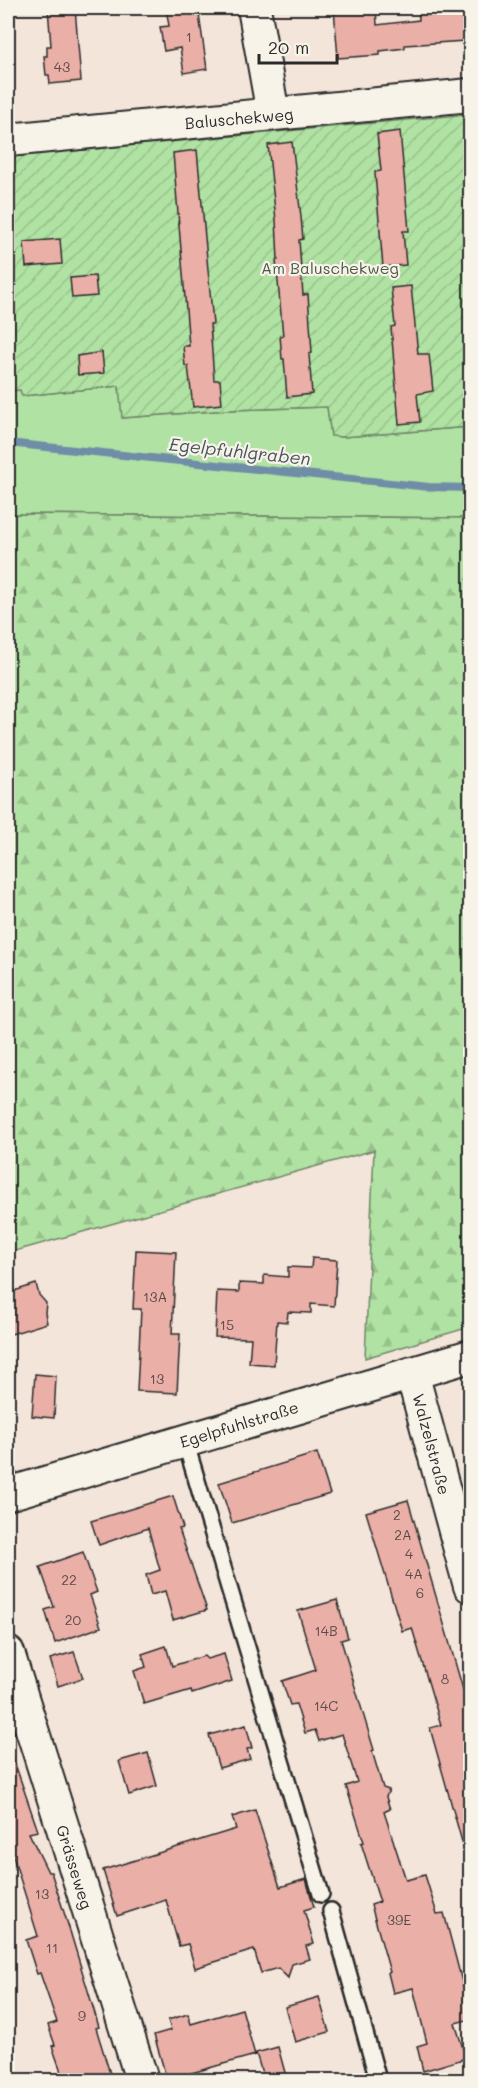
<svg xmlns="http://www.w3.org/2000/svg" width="478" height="2088" font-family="Mali,sans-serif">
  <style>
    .green { fill: #b0e2a3; stroke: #6e8667; stroke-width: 1.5 }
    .forest { fill: url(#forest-firs); stroke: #6e8667; stroke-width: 1.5 }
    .garden { fill: url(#garden-furrows); stroke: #6e8667; stroke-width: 1.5 }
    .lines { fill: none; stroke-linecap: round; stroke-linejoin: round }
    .stream { stroke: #6f8da7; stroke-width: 8 }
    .building { fill: #eaafa7; stroke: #2b2b2b; stroke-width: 1.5 }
    .service-casing { stroke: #2b2b2b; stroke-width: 20 }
    .minor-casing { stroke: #2b2b2b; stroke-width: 36 }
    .service { stroke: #f7f3e8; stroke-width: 15 }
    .minor { stroke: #f7f3e8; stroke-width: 32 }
    .labels { text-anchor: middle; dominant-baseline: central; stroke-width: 4.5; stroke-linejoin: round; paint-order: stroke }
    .number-label { font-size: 14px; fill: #5b4c4a }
    .street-label { font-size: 16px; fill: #2b2b2b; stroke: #f7f3e8 }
    .park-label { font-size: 16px; fill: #4c5949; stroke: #f7f3e8 }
    .water-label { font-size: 18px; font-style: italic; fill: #48545f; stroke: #f7f3e8 }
  </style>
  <defs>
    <pattern id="forest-firs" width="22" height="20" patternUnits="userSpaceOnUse" patternTransform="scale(1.5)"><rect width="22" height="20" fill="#b0e2a3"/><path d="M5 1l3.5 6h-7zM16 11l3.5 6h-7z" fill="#98c28c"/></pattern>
    <pattern id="garden-furrows" width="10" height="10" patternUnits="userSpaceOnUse" patternTransform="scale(1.5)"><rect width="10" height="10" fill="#b0e2a3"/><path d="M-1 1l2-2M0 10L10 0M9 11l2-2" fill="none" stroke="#98c28c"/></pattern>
  </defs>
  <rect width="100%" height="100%" fill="#f4e5db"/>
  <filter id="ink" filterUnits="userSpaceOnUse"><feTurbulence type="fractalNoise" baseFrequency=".0167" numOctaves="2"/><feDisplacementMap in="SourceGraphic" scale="12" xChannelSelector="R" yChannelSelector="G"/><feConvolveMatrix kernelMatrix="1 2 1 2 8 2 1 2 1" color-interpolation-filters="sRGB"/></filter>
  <g filter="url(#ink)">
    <path class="green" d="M119,386L123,418L227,410L327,407L331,435L342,437L470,427V518L8,514V391L21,390L23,396Z"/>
    <path class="forest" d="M8,514L470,518V1327L365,1358L374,1150L8,1253Z"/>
    <path class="garden" d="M470,114V427L342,437L331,436L327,407L227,410L122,418L119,386L22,396L20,390L8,391V157Z"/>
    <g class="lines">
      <path class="stream" d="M8,443L429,487L470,488"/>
    </g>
    <path class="building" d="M48,8H75L81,81L50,84L49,75H46L44,56H47V46H51Z
      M166,8H198L207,69L184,73L180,48L164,51L160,27L169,26Z
      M354,8H376L377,25L419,20L418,8H463L465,41L405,45V48L380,51V55L338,58L334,9Z
      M400,131L409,231H403L406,265L383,267L375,174V172L381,171L377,134Z
      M292,142L301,217L303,239L299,240L303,295L308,294L312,353L309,354L312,394L287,397L284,359H282L280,336H283L276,260H278L276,220L268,145Z
      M197,150L213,324H210L214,380H220L222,404L193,407L188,366H185L183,346H189L173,153Z
      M60,239L62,264L26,267L24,242Z
      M95,276L97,296L72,298L70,278Z
      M411,286L418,354H429L433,391L417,394L420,422L399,424L391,327L395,326L391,288Z
      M102,352L104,373L78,375L77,356Z
      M136,1250L176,1252L172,1334H180L177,1393L137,1391L141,1309H133Z
      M312,1258L337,1260L334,1306L311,1304V1313L288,1312L287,1322L277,1321L274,1365L249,1363L251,1338L215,1337L217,1291L239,1292V1283L264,1284V1275L288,1277V1267L311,1268Z
      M36,1284L39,1295L46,1303L45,1313L47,1323L8,1335V1293Z
      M35,1374L56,1376L54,1418L32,1416Z
      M317,1453L330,1494L232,1523L219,1483Z
      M173,1496L183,1528L179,1529L207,1610L173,1620L165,1591L151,1595L146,1575L160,1570L148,1528L99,1545L91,1521Z
      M408,1500L471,1717V1848L464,1849L430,1728L441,1725L412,1628L402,1631L366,1512Z
      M83,1552L97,1592L90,1595L101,1627L55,1643L45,1610L54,1607L40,1567Z
      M337,1600L348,1638L341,1640L374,1750L372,1751L383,1788L389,1790L386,1797L390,1809L384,1812L406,1880L425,1875L437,1914L444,1913L471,2016V2019L455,2023L466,2058L423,2071L417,2046L427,2043L413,1988L393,1993L388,1973L390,1972L371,1905L380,1902L361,1843L364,1842L346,1786L357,1782L342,1734L319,1741L315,1730L305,1733L296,1704L290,1705L282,1681L316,1670L298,1611Z
      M166,1646L172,1666L204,1656L207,1659L224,1654L232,1681L192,1694L191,1690L144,1704L134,1671L146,1667L142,1654Z
      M74,1652L83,1678L58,1686L50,1659Z
      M246,1725L252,1748L247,1749L250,1759L219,1768L209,1735Z
      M8,1752H11L38,1831L29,1833L48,1872H51L70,1931L99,2027L96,2028L112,2080H64L52,2046L55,2045L48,2025L57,2022L40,1973L37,1974L26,1940L38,1936L8,1840Z
      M148,1753L157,1786L129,1795L119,1761Z
      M255,1810L280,1887L306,1879L314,1907L304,1910L314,1944L306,1946L310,1959L292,1964L288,1978L278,1968L261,1973L254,1950L195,1968L188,1944L179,1946L166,1900L117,1916L103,1870L236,1829L232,1817Z
      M319,1997L329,2032L295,2042L285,2007Z
      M242,2009L255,2055L167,2080L154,2035L171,2030L168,2020L188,2014L191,2024Z
      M278,2047L287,2080H264L256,2053Z"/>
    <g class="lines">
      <defs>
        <path id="service" d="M185,1441L321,1894
          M331,1911L378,2080"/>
        <path id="minor" d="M254,8L273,114
          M8,140L470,95
          M412,1373L470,1586
          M8,1494L470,1356
          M8,1653L142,2080"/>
      </defs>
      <use href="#service" class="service-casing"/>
      <use href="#minor" class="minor-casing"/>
      <use href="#service" class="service"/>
      <use href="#minor" class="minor"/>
    </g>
  </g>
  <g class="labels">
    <g class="number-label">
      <text x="189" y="36">1</text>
      <text x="62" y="66">43</text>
      <text x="155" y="1296">13A</text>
      <text x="227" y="1324">15</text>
      <text x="157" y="1378">13</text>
      <text x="397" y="1514">2</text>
      <text x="403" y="1534">2A</text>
      <text x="409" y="1553">4</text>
      <text x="414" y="1573">4A</text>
      <text x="69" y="1579">22</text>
      <text x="420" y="1592">6</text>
      <text x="73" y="1619">20</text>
      <text x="326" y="1630">14B</text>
      <text x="445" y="1678">8</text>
      <text x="326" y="1705">14C</text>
      <text x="42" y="1893">13</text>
      <text x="399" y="1919">39E</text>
      <text x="52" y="1947">11</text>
      <text x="82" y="2015">9</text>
    </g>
    <g class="street-label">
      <text transform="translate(239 118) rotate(-5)">Baluschekweg</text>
      <text transform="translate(239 1424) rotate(-17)">Egelpfuhlstraße</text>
      <text transform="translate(432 1444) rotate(75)">Walzelstraße</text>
      <text transform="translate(75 1867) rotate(73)">Grässeweg</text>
    </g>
    <g class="park-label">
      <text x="330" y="267">Am Baluschekweg</text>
    </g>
    <g class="water-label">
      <text transform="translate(240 451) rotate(6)">Egelpfuhlgraben</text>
    </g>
  </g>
  <rect width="478" height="2088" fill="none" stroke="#f7f3e8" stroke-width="30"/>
  <rect x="15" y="15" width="448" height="2058" fill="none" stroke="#2b2b2b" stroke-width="2" filter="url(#ink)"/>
  <path d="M259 54v9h78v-9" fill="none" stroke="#2b2b2b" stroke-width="3"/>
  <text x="268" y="54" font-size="18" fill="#2b2b2b" stroke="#f7f3e8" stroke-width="4.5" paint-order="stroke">20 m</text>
</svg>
